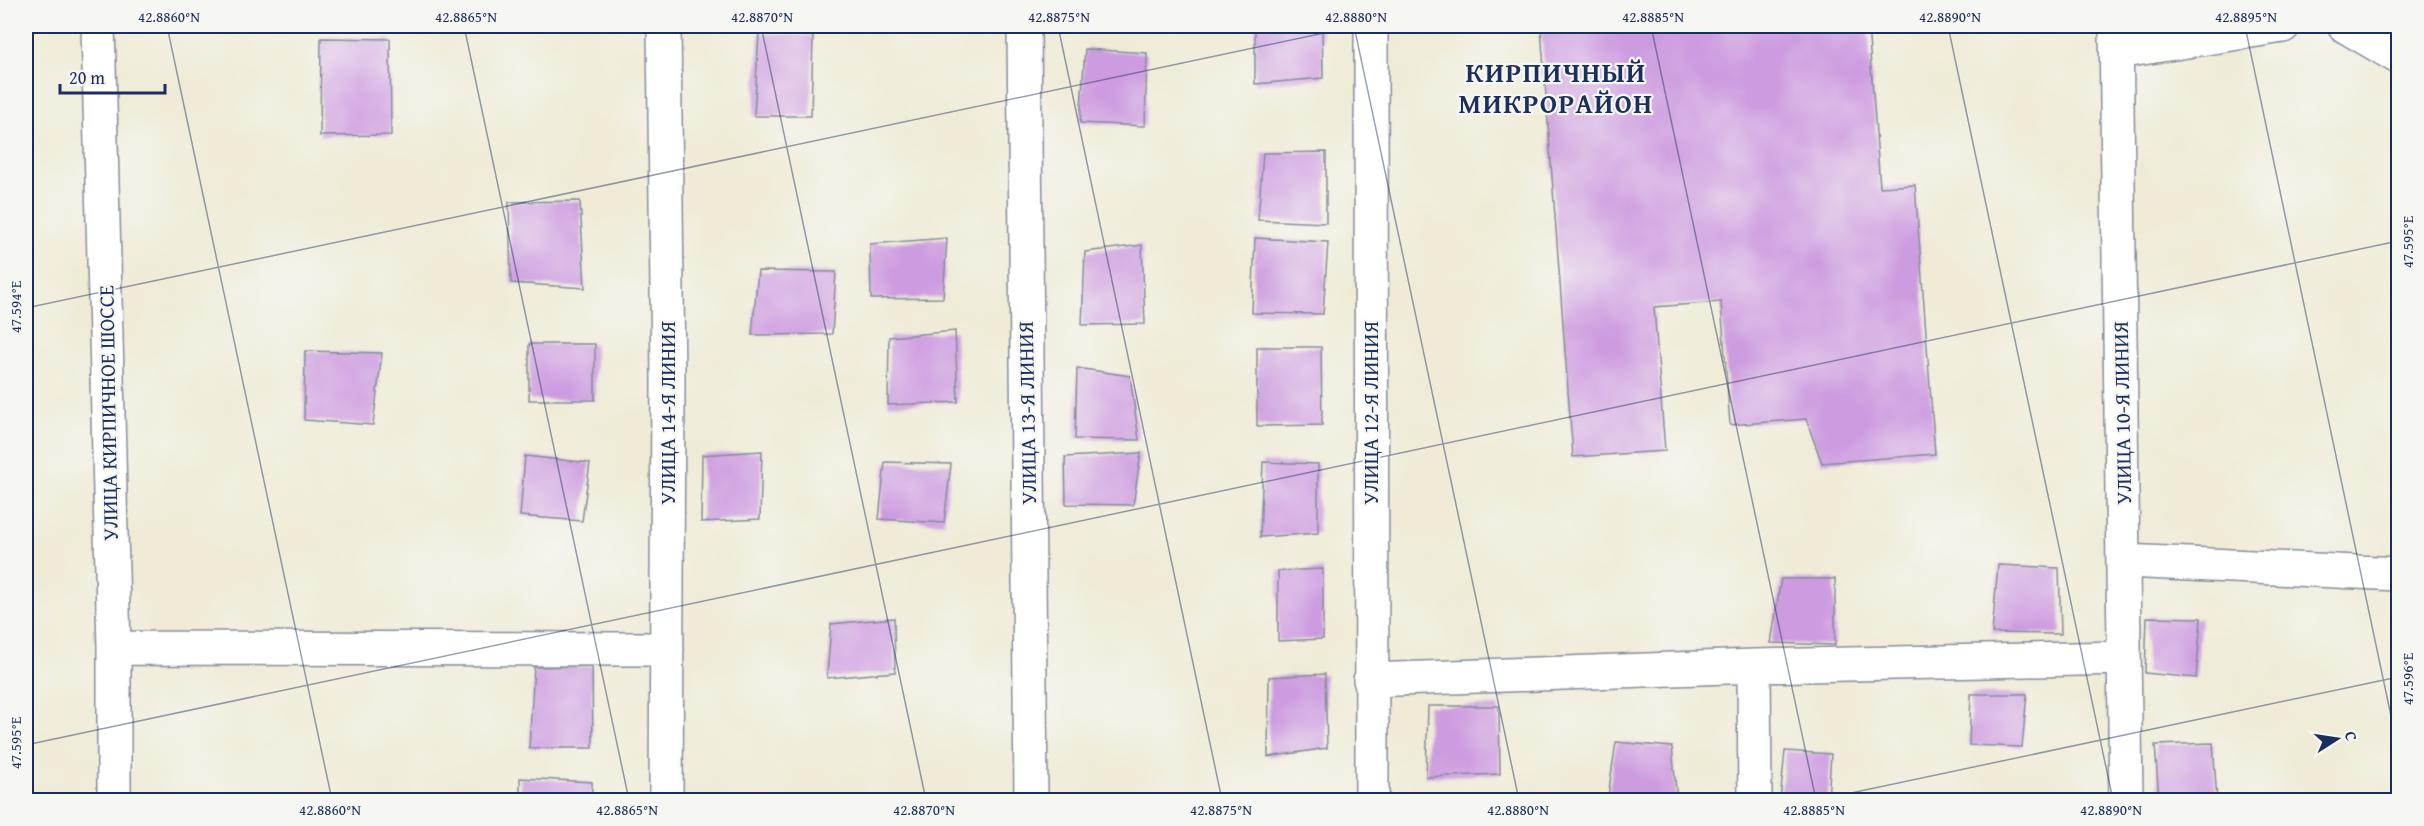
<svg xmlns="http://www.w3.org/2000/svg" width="2424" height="826" font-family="'Gentium Book Plus',serif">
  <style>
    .building { fill: #cd9be0 }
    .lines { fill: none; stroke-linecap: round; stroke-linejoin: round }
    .minor-casing { stroke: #858d9a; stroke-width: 36 }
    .minor { stroke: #fff; stroke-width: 33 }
    .ticks { fill: none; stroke: #1b2f5e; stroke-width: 1.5; stroke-opacity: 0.45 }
    .labels { text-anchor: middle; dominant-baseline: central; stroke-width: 4.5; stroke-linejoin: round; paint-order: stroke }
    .street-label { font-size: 21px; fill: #1b2f5e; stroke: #f6f6f2 }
    .district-label { font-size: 27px; font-weight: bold; letter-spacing: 1.5px; fill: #1b2f5e; stroke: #f6f6f2 }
    .neatline { fill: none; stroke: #1b2f5e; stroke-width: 2 }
    .ticks-label { font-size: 15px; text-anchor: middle; fill: #1b2f5e }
  </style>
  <rect width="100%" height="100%" fill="#f6f6f2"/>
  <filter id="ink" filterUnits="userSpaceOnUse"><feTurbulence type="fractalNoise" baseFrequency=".0167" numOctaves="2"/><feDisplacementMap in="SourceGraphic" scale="12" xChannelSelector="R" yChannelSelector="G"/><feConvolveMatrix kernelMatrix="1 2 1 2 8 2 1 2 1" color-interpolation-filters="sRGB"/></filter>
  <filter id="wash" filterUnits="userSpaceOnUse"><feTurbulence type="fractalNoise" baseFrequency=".008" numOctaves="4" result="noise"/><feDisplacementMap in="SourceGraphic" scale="24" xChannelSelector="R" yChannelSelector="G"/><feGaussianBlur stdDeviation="1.35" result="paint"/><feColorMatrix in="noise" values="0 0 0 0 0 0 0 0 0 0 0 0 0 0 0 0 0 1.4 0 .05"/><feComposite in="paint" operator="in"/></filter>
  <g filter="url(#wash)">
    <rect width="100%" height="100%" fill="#efebd7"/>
    <g id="blocks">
      <path class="building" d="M1255,26H1322L1323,78L1255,84Z
        M1583,26H1868L1880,187L1915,185L1935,454L1822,463L1806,419L1730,425L1721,302L1654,307L1665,451L1573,457L1541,29Z
        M759,33L813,36L811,116H754Z
        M321,38L390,39L391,135L320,136Z
        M1085,49L1147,53L1145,126L1080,123Z
        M1326,152V223L1258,220L1263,153Z
        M580,201L585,288L511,283L509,202Z
        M947,238L943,298L871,299L870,244Z
        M1255,238L1328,242L1323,314L1252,313Z
        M1142,245L1145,324L1082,325L1085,252Z
        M758,271L836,272L832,334L752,335Z
        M955,331L958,402L888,405L889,337Z
        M529,344H595V400H529Z
        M1257,347H1321L1322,425L1257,426Z
        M305,351L382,353L373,425L304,420Z
        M1077,368L1130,376L1139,440L1075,439Z
        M762,451L760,519L701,522L702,455Z
        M1141,453L1133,505L1066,504L1065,457Z
        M525,456L590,463L582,521L520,516Z
        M885,462L951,464L944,523L879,519Z
        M1263,462L1318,464V533L1260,537Z
        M1998,565L2059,568L2061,634L1992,633Z
        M1323,569V639L1278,641V571Z
        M1781,579H1835V645L1771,643Z
        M2147,617L2201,618L2196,678L2145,673Z
        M894,618L895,672L827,678L831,624Z
        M592,666L593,748H529L534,667Z
        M1325,674L1327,748L1268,757L1269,677Z
        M1971,694H2027L2022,747L1969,745Z
        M1428,706H1499L1500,774L1426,777Z
        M1616,742L1672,747L1677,800L1608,796Z
        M2213,743L2217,800H2159L2155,745Z
        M1785,751L1831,754L1828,800H1780Z
        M520,778L592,782V800H520Z"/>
    </g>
  </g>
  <g filter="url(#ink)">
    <use href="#blocks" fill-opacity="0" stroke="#858d9a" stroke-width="1.5"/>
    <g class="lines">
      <defs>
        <path id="minor" d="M98,26L114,648V800
          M664,26L668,380L666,800
          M1024,26L1031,800
          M1371,26L1372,800
          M2116,26L2126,800
          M2345,26L2398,57
          M2117,52L2283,26
          M2125,561L2398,574
          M114,648L667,649
          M1754,666L1755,800
          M1370,680L1754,666L2123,658"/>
      </defs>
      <use href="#minor" class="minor-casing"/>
      <use href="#minor" class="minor"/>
    </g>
  </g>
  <path class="ticks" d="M167,26L332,800M464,26L629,800M761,26L926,800M1058,26L1222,800M1354,26L1519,800M1651,26L1816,800M1948,26L2113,800M2245,26L2398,749M26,308L1357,26M26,745L2398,241M26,755L35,800M1818,800L2398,677"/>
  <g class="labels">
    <g class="street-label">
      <text transform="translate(108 413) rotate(-91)">УЛИЦА КИРПИЧНОЕ ШОССЕ</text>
      <text transform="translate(667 413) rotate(-90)">УЛИЦА 14-Я ЛИНИЯ</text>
      <text transform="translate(1027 413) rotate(-91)">УЛИЦА 13-Я ЛИНИЯ</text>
      <text transform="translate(1370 413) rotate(-90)">УЛИЦА 12-Я ЛИНИЯ</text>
      <text transform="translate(2122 413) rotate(-91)">УЛИЦА 10-Я ЛИНИЯ</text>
    </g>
    <g class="district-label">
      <text x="1556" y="72">КИРПИЧНЫЙ<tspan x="1556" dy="31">МИКРОРАЙОН</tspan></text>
    </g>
  </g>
  <rect width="2424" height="826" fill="none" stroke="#f6f6f2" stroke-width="66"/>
  <g transform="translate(2337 739) rotate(78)" stroke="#f6f6f2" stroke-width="4.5" paint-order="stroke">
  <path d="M0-4.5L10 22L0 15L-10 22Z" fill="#1b2f5e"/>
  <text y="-9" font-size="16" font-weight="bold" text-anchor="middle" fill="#1b2f5e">С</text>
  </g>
  <path d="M60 84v9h105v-9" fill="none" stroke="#1b2f5e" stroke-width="3"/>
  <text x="69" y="84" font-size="18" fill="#1b2f5e" stroke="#f6f6f2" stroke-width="4.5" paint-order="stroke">20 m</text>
  <rect x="33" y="33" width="2358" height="760" class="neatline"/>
  <g class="ticks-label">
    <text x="169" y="22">42.8860°N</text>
    <text x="466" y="22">42.8865°N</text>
    <text x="762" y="22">42.8870°N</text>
    <text x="1059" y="22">42.8875°N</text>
    <text x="1356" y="22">42.8880°N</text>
    <text x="1653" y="22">42.8885°N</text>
    <text x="1950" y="22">42.8890°N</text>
    <text x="2246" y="22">42.8895°N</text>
    <text transform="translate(2408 242) rotate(-90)" y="5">47.595°E</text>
    <text transform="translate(16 307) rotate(-90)" y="5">47.594°E</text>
    <text transform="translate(2408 679) rotate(-90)" y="5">47.596°E</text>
    <text transform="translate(16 743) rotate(-90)" y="5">47.595°E</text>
    <text x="330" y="815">42.8860°N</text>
    <text x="627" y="815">42.8865°N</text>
    <text x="924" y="815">42.8870°N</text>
    <text x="1221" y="815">42.8875°N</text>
    <text x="1518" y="815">42.8880°N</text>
    <text x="1814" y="815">42.8885°N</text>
    <text x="2111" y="815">42.8890°N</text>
  </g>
</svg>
